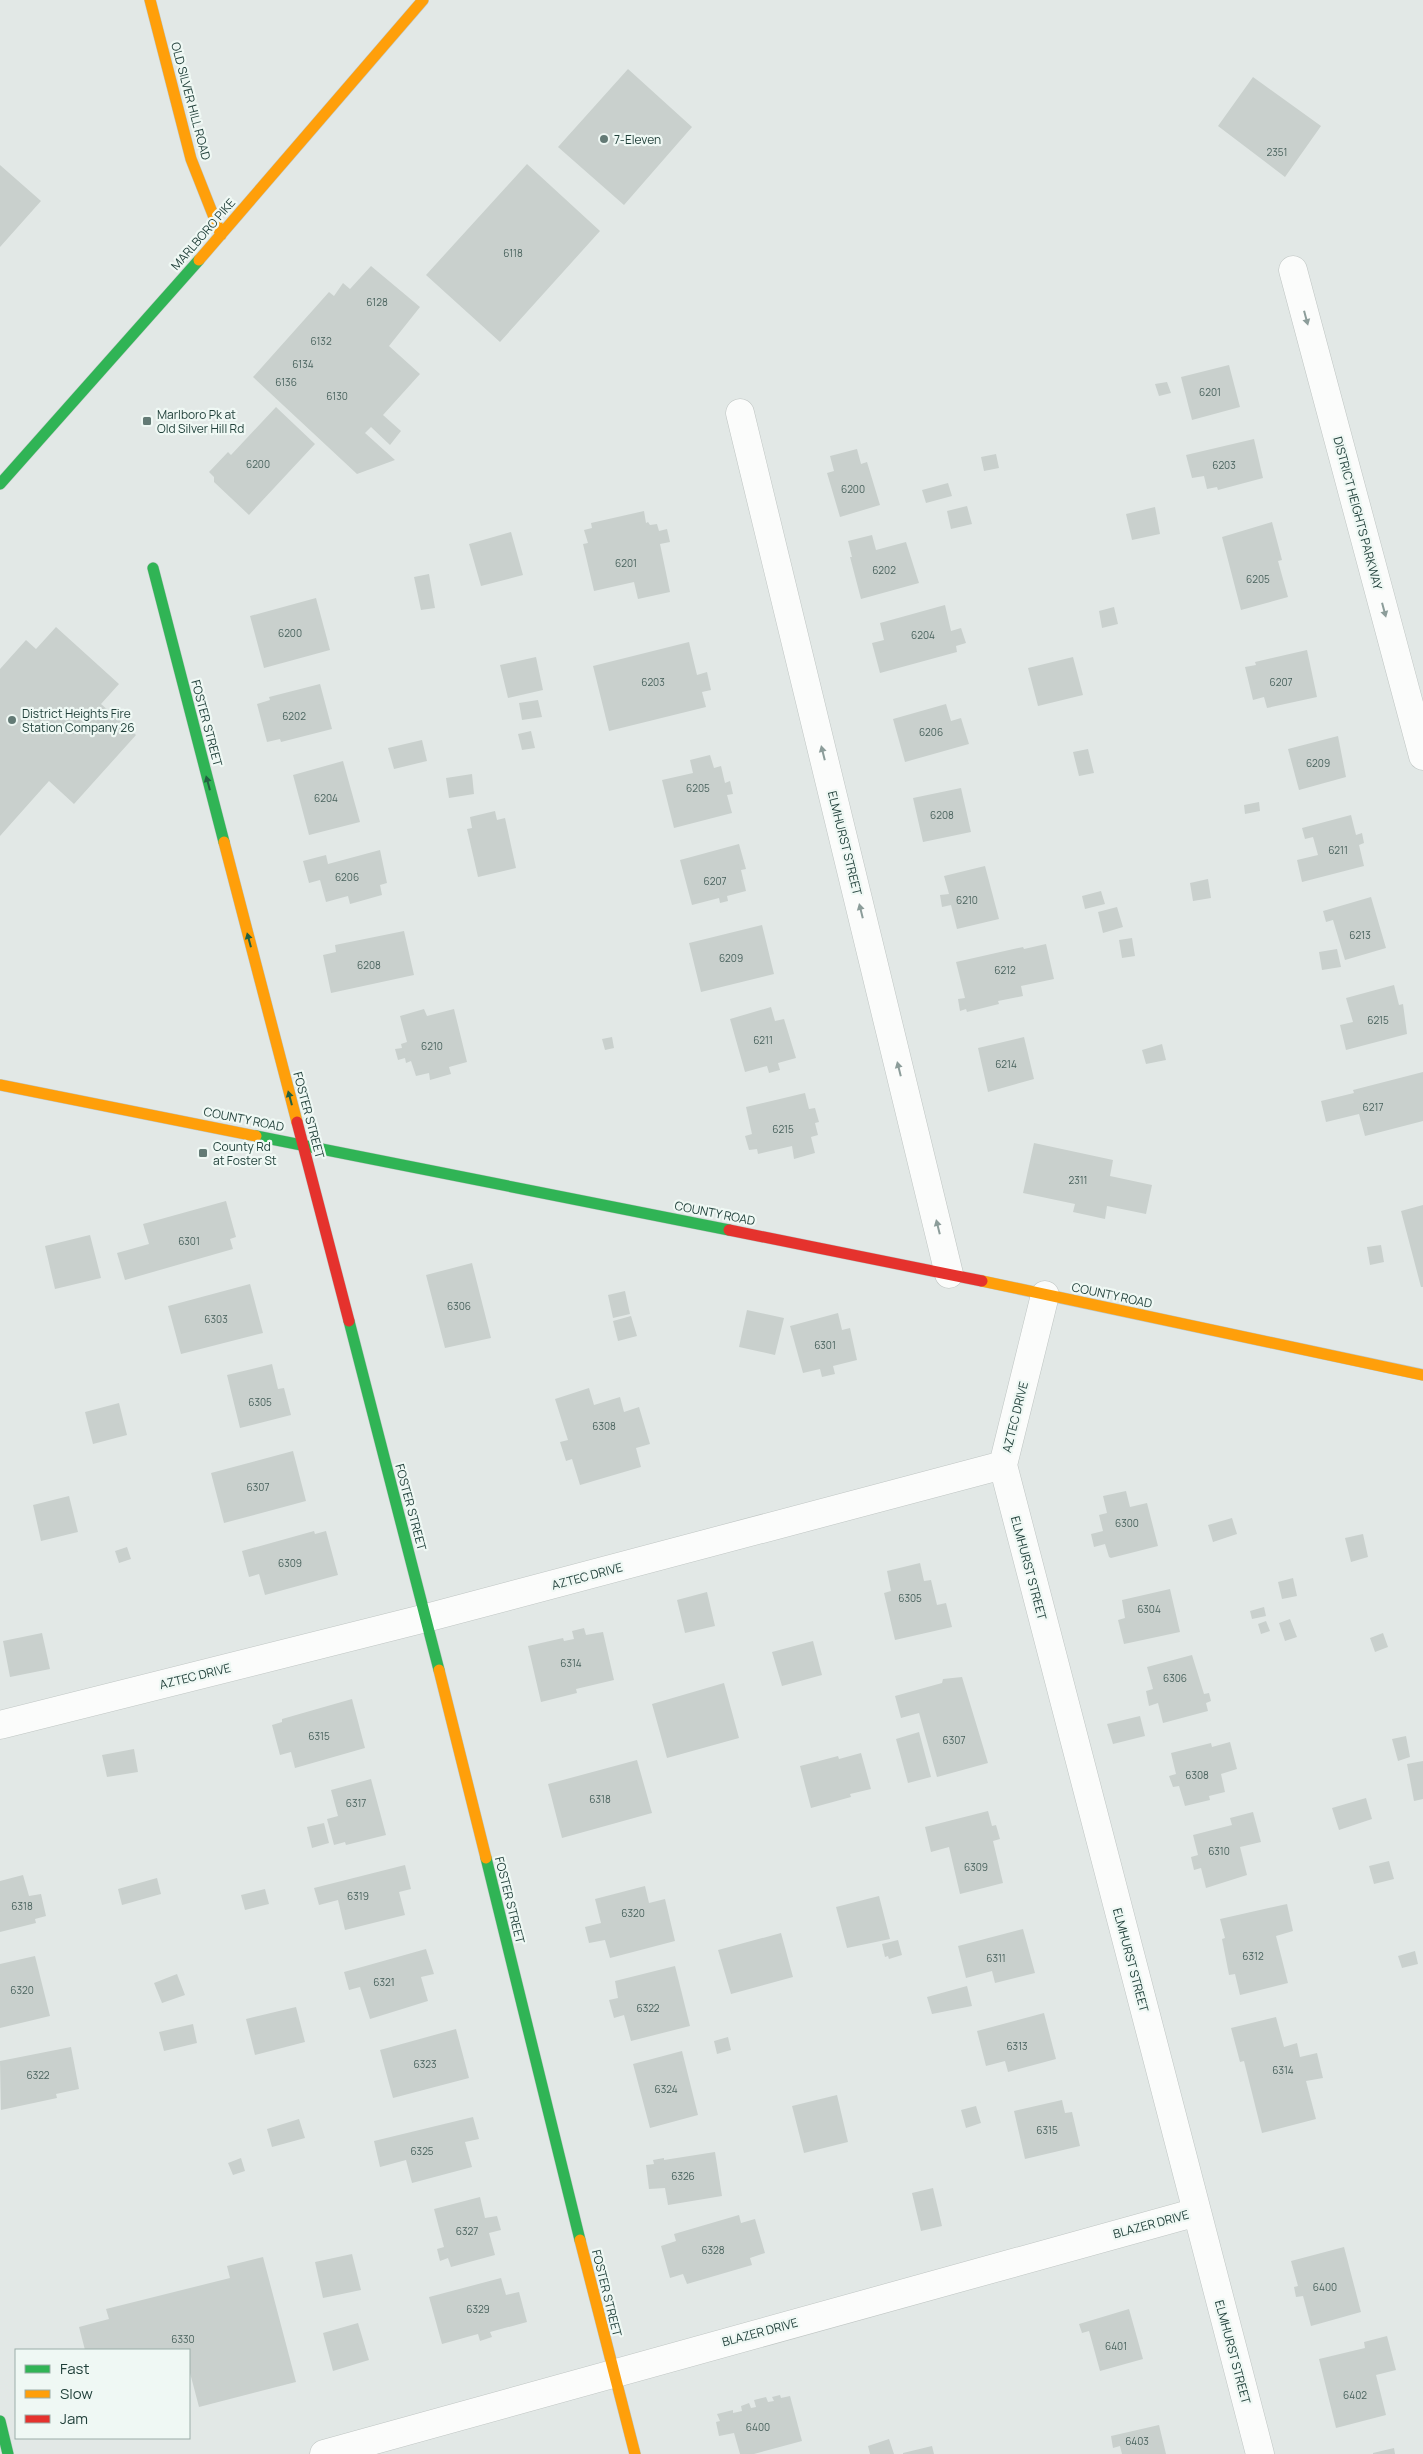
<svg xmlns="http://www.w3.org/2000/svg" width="1423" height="2454" font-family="Manrope,sans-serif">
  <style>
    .building { fill: #c9d0cd }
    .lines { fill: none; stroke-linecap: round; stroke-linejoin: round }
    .street-casing { stroke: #bfc5c3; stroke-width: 29 }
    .fast-casing { stroke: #bdc6c4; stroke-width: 12 }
    .slow-casing { stroke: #bdc6c4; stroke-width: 12 }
    .jam-casing { stroke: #bdc6c4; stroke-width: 12 }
    .street { stroke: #fbfcfb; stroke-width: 28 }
    .fast { stroke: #30b455; stroke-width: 11 }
    .slow { stroke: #ff9f0a; stroke-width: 11 }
    .jam { stroke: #e5322d; stroke-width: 11 }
    .oneway { fill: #8c9d9a }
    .oneway2 { fill: #236141 }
    .poi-dot { fill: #637a75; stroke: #eff8f4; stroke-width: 2 }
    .labels { text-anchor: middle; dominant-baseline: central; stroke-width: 4.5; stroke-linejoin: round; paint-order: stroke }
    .number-label { font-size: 10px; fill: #4a635e }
    .street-label { font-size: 12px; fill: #1e3e38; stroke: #eff8f4 }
    .poi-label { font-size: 12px; fill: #1e3e38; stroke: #eff8f4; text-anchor: start }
  </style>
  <rect width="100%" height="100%" fill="#e2e8e6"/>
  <path class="building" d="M628,69L692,127L624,205L558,147Z
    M1253,77L1321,126L1285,177L1218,126Z
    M527,164L600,231L500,342L426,275Z
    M0,165L41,201L0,247Z
    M371,266L420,307L389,346L420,374L383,415L401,431L390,445L371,427L365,433L395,460L357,474L253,377L329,292L334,296L343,283L350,289Z
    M1229,365L1240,407L1192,420L1181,377Z
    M1167,382L1171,393L1159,396L1155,384Z
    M276,407L315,444L249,515L214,482V477L209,472L228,452L231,455Z
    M1254,439L1263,478L1218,490L1217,487L1207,489L1204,476L1192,478L1186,455Z
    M857,449L861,464L867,462L880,505L840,517L827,473L834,471L830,456Z
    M996,454L999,468L984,471L981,457Z
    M948,483L952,496L926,503L922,490Z
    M967,506L972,524L951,529L947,511Z
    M1155,507L1160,534L1132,540L1126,514Z
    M644,511L646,523L648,522L650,525L657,524L659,531L667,529L670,542L660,544L670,592L638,599L634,582L594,591L583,544L588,543L584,530L592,528L591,523Z
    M1272,522L1282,560L1278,561L1288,597L1241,610L1222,537Z
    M511,532L523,575L481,586L469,544Z
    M872,535L876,550L906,542L919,583L861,599L850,557H852L848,541Z
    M429,574L435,608L421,610L414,577Z
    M316,598L330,650L264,668L250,616Z
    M945,605L951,631L961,628L966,643L956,646L957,652L880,673L872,643L884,640L880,623Z
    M1114,607L1118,624L1102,628L1099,611Z
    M56,627L119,684L101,704L136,735L74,804L49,781L0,836V669L26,640L36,649Z
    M689,642L697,675L707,672L711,690L702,692L706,707L609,731L593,666Z
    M1307,650L1317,697L1267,708L1264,697L1253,700L1245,667L1256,665L1255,662Z
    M536,657L543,690L508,698L500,665Z
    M1073,657L1083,695L1038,706L1028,668Z
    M320,684L332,729L281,742L280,739L267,742L257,704L270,700L269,697Z
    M538,700L542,717L522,720L519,703Z
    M946,704L951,721L961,718L969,744L905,762L893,719Z
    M531,731L535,748L522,750L518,734Z
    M1338,736L1346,777L1299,790L1288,749Z
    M422,740L427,761L394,769L388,748Z
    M1088,749L1094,773L1079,776L1073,752Z
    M710,755L714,768L721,766L725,783L730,781L733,794L727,795L732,813L674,828L662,780L693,773L690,760Z
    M343,761L360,822L309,835L293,775Z
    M472,774L474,794L449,798L446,778Z
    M961,788L971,832L923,842L913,798Z
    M1259,802L1260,811L1245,814L1244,805Z
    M495,811L497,820L505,818L516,868L478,877L467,829L472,828L470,817Z
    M1351,815L1356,835L1362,833L1364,843L1359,845L1364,866L1302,882L1297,860L1318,855L1313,837L1305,839L1302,828Z
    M739,844L746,869L741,870L746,891L727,896L728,901L720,903L719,898L692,905L680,860Z
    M380,850L387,883L380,885L382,895L350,904L348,896L326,902L320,880L309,883L303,861L326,855L328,864Z
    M985,866L999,919L957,929L951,905L942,907L940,895L949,894L944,876Z
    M1208,879L1211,898L1193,901L1190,883Z
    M1101,891L1105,904L1085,909L1082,896Z
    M1371,897L1386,948L1345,960L1333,920L1326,922L1323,911Z
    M1117,907L1123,927L1103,933L1098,912Z
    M762,925L774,974L701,992L689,943Z
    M404,931L414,975L331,993L323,955L336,952L335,945Z
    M1132,938L1135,956L1122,958L1119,940Z
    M1046,944L1054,979L1021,986L1023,996L998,1001L999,1004L967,1012L966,1009L960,1011L958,999L965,998L956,962L1023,947L1024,949Z
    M1337,949L1341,967L1322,970L1319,952Z
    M1394,985L1399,1005L1403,1004L1407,1034L1346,1050L1340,1025L1353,1022L1346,998Z
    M771,1007L775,1021L784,1019L796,1058L778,1063L780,1070L769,1073L767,1066L745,1072L730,1019Z
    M424,1009L427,1016L454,1009L467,1062L449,1067L451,1074L430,1080L429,1073L416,1076L411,1061L406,1063L405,1058L398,1060L395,1049L402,1048L401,1044L407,1042L400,1016Z
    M612,1037L614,1048L605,1050L602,1039Z
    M1024,1037L1034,1079L988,1092L978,1048Z
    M1162,1044L1166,1060L1146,1064L1142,1050Z
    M1423,1072V1121L1365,1136L1359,1114L1326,1122L1321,1101L1354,1093L1353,1090Z
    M805,1093L809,1109L815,1108L819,1122L815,1123L818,1135L811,1137L815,1153L794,1159L792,1146L758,1154L757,1149L749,1150L745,1136L752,1134L746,1107Z
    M1034,1143L1113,1160L1110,1176L1152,1185L1146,1214L1107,1206L1105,1219L1073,1212L1075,1204L1023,1193Z
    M226,1201L236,1237L230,1239L233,1249L125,1280L117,1253L149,1244L143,1224Z
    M1423,1205V1287H1421L1401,1211Z
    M90,1235L101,1278L55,1289L45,1246Z
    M1381,1245L1384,1262L1370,1265L1367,1247Z
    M472,1263L491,1338L445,1348L426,1275Z
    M250,1284L263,1333L181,1354L168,1306Z
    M625,1291L630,1314L613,1318L608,1295Z
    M747,1310L784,1318L775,1355L739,1347Z
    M838,1313L842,1330L850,1328L857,1360L833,1366L835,1374L822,1377L820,1369L803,1373L790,1326Z
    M631,1316L637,1336L618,1341L613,1321Z
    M272,1364L278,1389L284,1388L291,1415L240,1428L227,1375Z
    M589,1388L594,1405L620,1397L624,1412L639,1407L650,1444L636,1448L641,1467L580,1485L572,1459L566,1461L560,1442L568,1440L555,1399Z
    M119,1403L127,1435L93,1444L85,1412Z
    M293,1451L306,1501L224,1523L211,1473Z
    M1126,1491L1130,1507L1147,1503L1158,1546L1111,1558L1109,1557L1105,1544L1094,1547L1091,1534L1103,1531L1099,1515L1107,1513L1103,1496Z
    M69,1496L78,1532L41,1541L33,1505Z
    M1232,1518L1237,1534L1213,1542L1208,1525Z
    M314,1531L315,1534L326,1531L338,1575L265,1595L259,1574L249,1577L242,1551Z
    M1363,1534L1368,1557L1351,1562L1345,1538Z
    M127,1547L131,1559L119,1563L115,1551Z
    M920,1563L924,1581L931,1580L937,1605L946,1603L952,1627L895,1640L884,1593L891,1591L887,1571Z
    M1293,1578L1297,1596L1282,1599L1278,1582Z
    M1170,1589L1180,1632L1124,1644L1118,1620L1125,1618L1122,1600Z
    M707,1592L715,1626L685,1633L677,1600Z
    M1264,1607L1266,1616L1252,1619L1250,1611Z
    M1290,1619L1297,1637L1285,1641L1279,1623Z
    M1266,1621L1270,1631L1261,1634L1258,1624Z
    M584,1628L586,1635L603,1632L614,1680L576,1689L577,1693L541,1702L528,1646L563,1638L564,1641L574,1639L572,1631Z
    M42,1633L50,1669L10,1677L3,1641Z
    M1383,1633L1388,1647L1375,1652L1370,1638Z
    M813,1641L822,1675L782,1686L772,1652Z
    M1192,1655L1204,1694L1209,1693L1211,1701L1206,1703L1208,1711L1163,1723L1158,1703L1149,1706L1146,1691L1153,1689L1147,1667Z
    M962,1677L988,1763L937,1777L919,1713L901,1718L895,1696L942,1683L943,1679Z
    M724,1683L739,1738L667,1758L652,1704Z
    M352,1699L365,1748L295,1768L291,1752L280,1755L272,1725L282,1722V1719Z
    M1140,1716L1145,1736L1113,1744L1107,1724Z
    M919,1732L931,1777L908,1783L896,1739Z
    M1406,1736L1410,1757L1398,1761L1392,1739Z
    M1230,1742L1237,1769L1221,1774L1225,1792L1209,1796L1210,1800L1185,1806L1179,1786L1173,1787L1169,1776L1176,1774L1171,1753L1211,1743L1212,1747Z
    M134,1749L138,1772L107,1777L102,1755Z
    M861,1753L871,1789L850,1794L851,1797L811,1808L800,1766L838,1756L839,1759Z
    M637,1760L652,1813L562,1838L548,1784Z
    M1423,1761V1799L1414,1801L1407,1764Z
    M371,1779L386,1835L346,1845L345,1842L334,1845L327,1819L338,1816L331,1790Z
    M1366,1798L1372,1819L1339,1830L1332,1808Z
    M988,1811L992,1826L996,1825L1000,1839L993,1841L1003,1883L960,1894L949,1847L931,1852L925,1827Z
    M1253,1812L1261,1842L1240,1847L1247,1875L1206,1888L1201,1868L1194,1870L1191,1857L1198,1855L1193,1835L1232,1825L1230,1818Z
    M324,1823L329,1843L312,1848L307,1827Z
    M1389,1861L1394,1879L1374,1884L1369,1866Z
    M405,1865L411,1889L399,1892L405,1915L345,1930L338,1900L319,1905L314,1888Z
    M23,1875L29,1896L41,1894L46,1916L35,1919L36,1923L0,1932V1881Z
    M157,1878L161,1894L122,1905L118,1889Z
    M645,1886L649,1903L665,1899L675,1941L610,1958L605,1940L589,1943L585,1927L601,1923L595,1899Z
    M265,1889L269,1904L245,1910L241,1895Z
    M879,1896L890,1939L847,1948L836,1907Z
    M1287,1904L1293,1931L1276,1936L1288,1983L1240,1995L1235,1974L1229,1975L1222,1939L1225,1938L1220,1919Z
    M1023,1929L1035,1973L995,1983L992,1971L966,1978L958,1946Z
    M781,1933L793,1977L731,1994L718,1950Z
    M898,1940L902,1955L889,1959L888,1956L885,1957L882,1944Z
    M426,1949L434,1974L421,1977L428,2001L370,2019L360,1987L349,1990L344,1972Z
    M1415,1951L1418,1964L1402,1968L1398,1956Z
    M35,1956L50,2016L0,2028V1964Z
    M675,1966L690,2026L631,2041L624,2015L614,2018L609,2000L618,1998L615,1981Z
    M177,1974L185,1995L162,2003L154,1983Z
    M967,1986L972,2006L932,2014L927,1997Z
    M296,2007L305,2042L255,2055L246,2019Z
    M1044,2013L1056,2059L1008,2072L1005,2061L986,2066L977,2031Z
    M1276,2017L1284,2047L1297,2043L1300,2057L1317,2053L1323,2078L1306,2081L1316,2119L1262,2133L1244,2061L1240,2062L1231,2028Z
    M193,2024L197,2043L164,2051L159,2032Z
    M456,2029L469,2078L393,2098L380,2050Z
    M728,2037L731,2050L717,2054L714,2041Z
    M71,2047L79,2089L56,2094L57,2098L1,2110L0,2061Z
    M682,2051L698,2115L650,2128L633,2064Z
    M837,2095L848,2142L804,2153L792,2106Z
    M1062,2100L1065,2113L1072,2112L1080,2146L1025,2159L1014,2111Z
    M976,2106L981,2123L966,2128L961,2110Z
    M473,2117L479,2139L465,2142L472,2167L412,2183L406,2160L380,2167L374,2141Z
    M299,2119L305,2138L272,2147L267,2129Z
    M715,2152L722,2196L668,2205L665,2188L649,2189L646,2165L654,2164L653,2160L664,2158V2160Z
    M241,2158L245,2171L233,2175L228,2163Z
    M933,2188L942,2226L921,2231L912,2193Z
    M480,2197L485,2218L497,2216L501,2230L489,2233L495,2255L451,2267L448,2258L440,2261L437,2249L444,2247L434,2209Z
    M739,2215L741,2223L755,2219L765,2253L750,2258L752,2265L687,2284L683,2274L670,2278L661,2246L676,2241L674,2234Z
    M1344,2247L1361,2312L1311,2326L1303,2296L1296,2297L1294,2287L1298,2286L1291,2261Z
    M352,2254L361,2290L323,2298L315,2262Z
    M263,2257L296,2382L199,2407L189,2369V2350H85L79,2327L109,2319L106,2309L230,2278L227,2266Z
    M501,2278L506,2295L519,2292L527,2322L490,2332L492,2337L480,2341L478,2334L442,2344L429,2297Z
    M1129,2309L1143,2359L1100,2371L1089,2331L1082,2333L1079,2324Z
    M358,2323L369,2360L333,2371L323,2333Z
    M1387,2336L1396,2370L1376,2375L1386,2415L1336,2428L1319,2359L1365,2348L1364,2342Z
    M780,2395L781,2398L790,2396L802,2441L754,2454H740L734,2433L719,2436L716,2422L720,2421L717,2414L733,2410V2413L742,2411L741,2406L749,2403L751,2408L756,2407L754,2400L766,2397L768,2402L774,2401L772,2397Z
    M1159,2425L1166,2454H1122L1120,2446L1113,2448L1111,2436Z
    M889,2439L894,2454H870L868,2446Z
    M932,2446L934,2454H903V2453Z
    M1394,2448L1395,2454H1373V2453Z"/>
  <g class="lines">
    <defs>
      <path id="street" d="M1293,270L1423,756
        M740,413L949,1274
        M1003,1465L1260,2454
        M0,1725L426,1618L1003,1465L1045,1295
        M324,2454L1197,2212"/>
      <path id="fast" d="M0,484L199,260
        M153,568L224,842
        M256,1136L729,1230
        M349,1321L439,1670
        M486,1858L580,2240
        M0,2421L8,2454"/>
      <path id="slow" d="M150,0L191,159L221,235
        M199,260L423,0
        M224,842L297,1122
        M0,1085L256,1136
        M982,1281L1423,1375
        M439,1670L486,1858
        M580,2240L635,2454"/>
      <path id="jam" d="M297,1122L349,1321
        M729,1230L982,1281"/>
    </defs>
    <use href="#street" class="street-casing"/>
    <use href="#fast" class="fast-casing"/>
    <use href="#slow" class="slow-casing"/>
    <use href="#jam" class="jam-casing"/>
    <use href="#street" class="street"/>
    <use href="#fast" class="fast"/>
    <use href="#slow" class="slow"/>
    <use href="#jam" class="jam"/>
  </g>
  <defs><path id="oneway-solid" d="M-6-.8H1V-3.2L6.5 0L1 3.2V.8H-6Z" transform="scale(1.25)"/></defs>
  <g class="oneway">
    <use href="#oneway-solid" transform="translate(1306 318) rotate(75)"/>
    <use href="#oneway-solid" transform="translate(1384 610) rotate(75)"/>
    <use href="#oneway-solid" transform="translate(823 753) rotate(-104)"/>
    <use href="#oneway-solid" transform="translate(861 911) rotate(-104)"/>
    <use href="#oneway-solid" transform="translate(899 1069) rotate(-104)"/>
    <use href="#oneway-solid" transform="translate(938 1227) rotate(-104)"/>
  </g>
  <g class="oneway2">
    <use href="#oneway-solid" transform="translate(208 783) rotate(-105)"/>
    <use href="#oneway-solid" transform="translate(249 940) rotate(-105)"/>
    <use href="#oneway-solid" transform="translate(290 1098) rotate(-105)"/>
  </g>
  <g class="poi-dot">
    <circle cx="604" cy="139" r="5"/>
    <rect x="142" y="416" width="10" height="10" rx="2.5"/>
    <circle cx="12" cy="720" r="5"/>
    <rect x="198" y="1148" width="10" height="10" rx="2.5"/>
  </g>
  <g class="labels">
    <g class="number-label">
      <text x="1277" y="152">2351</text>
      <text x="513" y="253">6118</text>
      <text x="377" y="302">6128</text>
      <text x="321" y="341">6132</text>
      <text x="303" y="364">6134</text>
      <text x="286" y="382">6136</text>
      <text x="1210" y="392">6201</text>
      <text x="337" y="396">6130</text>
      <text x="258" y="464">6200</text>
      <text x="1224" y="465">6203</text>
      <text x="853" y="489">6200</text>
      <text x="626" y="563">6201</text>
      <text x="884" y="570">6202</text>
      <text x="1258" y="579">6205</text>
      <text x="290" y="633">6200</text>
      <text x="923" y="635">6204</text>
      <text x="653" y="682">6203</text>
      <text x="1281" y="682">6207</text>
      <text x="294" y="716">6202</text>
      <text x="931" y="732">6206</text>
      <text x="1318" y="763">6209</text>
      <text x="698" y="788">6205</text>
      <text x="326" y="798">6204</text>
      <text x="942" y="815">6208</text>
      <text x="1338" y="850">6211</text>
      <text x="347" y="877">6206</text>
      <text x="715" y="881">6207</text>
      <text x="967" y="900">6210</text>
      <text x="1360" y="935">6213</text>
      <text x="731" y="958">6209</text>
      <text x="369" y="965">6208</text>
      <text x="1005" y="970">6212</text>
      <text x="1378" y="1020">6215</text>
      <text x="763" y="1040">6211</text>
      <text x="432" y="1046">6210</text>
      <text x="1006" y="1064">6214</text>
      <text x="1373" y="1107">6217</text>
      <text x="783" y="1129">6215</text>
      <text x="1078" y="1180">2311</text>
      <text x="189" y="1241">6301</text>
      <text x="459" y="1306">6306</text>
      <text x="216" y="1319">6303</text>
      <text x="825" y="1345">6301</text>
      <text x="260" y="1402">6305</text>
      <text x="604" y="1426">6308</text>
      <text x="258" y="1487">6307</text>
      <text x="1127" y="1523">6300</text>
      <text x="290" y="1563">6309</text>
      <text x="910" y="1598">6305</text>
      <text x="1149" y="1609">6304</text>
      <text x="571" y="1663">6314</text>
      <text x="1175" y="1678">6306</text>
      <text x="319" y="1736">6315</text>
      <text x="954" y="1740">6307</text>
      <text x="1197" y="1775">6308</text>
      <text x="600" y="1799">6318</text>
      <text x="356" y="1803">6317</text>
      <text x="1219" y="1851">6310</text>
      <text x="976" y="1867">6309</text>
      <text x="358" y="1896">6319</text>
      <text x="22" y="1906">6318</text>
      <text x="633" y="1913">6320</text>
      <text x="1253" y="1956">6312</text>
      <text x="996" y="1958">6311</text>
      <text x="384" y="1982">6321</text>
      <text x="22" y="1990">6320</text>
      <text x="648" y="2008">6322</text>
      <text x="1017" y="2046">6313</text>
      <text x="425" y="2064">6323</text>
      <text x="1283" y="2070">6314</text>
      <text x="38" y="2075">6322</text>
      <text x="666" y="2089">6324</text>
      <text x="1047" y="2130">6315</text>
      <text x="422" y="2151">6325</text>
      <text x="683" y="2176">6326</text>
      <text x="467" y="2231">6327</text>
      <text x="713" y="2250">6328</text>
      <text x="1325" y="2287">6400</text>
      <text x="478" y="2309">6329</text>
      <text x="183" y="2339">6330</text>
      <text x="1116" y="2346">6401</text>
      <text x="1355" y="2395">6402</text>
      <text x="758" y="2427">6400</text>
      <text x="1137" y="2441">6403</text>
    </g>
    <g class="street-label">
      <text transform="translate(191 101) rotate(75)">OLD SILVER HILL ROAD</text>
      <text transform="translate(203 234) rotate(-49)">MARLBORO PIKE</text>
      <text transform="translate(1358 513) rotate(75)">DISTRICT HEIGHTS PARKWAY</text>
      <text transform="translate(207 723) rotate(75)">FOSTER STREET</text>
      <text transform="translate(845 843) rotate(76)">ELMHURST STREET</text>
      <text transform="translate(309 1115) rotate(75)">FOSTER STREET</text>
      <text transform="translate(244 1119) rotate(11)">COUNTY ROAD</text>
      <text transform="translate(715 1213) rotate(11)">COUNTY ROAD</text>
      <text transform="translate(1112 1295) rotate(12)">COUNTY ROAD</text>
      <text transform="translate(1015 1417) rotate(-76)">AZTEC DRIVE</text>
      <text transform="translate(411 1507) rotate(75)">FOSTER STREET</text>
      <text transform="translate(1029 1568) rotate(75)">ELMHURST STREET</text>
      <text transform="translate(587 1576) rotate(-15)">AZTEC DRIVE</text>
      <text transform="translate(195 1676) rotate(-14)">AZTEC DRIVE</text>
      <text transform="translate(510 1900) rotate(76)">FOSTER STREET</text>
      <text transform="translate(1131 1960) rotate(75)">ELMHURST STREET</text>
      <text transform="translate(1151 2224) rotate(-15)">BLAZER DRIVE</text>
      <text transform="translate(607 2293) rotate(76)">FOSTER STREET</text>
      <text transform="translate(760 2332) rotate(-15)">BLAZER DRIVE</text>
      <text transform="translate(1233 2352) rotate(75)">ELMHURST STREET</text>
    </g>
    <g class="poi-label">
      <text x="614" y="139">7-Eleven</text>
      <text x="157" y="414">Marlboro Pk at<tspan x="157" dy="14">Old Silver Hill Rd</tspan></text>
      <text x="22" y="713">District Heights Fire<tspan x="22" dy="14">Station Company 26</tspan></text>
      <text x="213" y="1146">County Rd<tspan x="213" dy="14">at Foster St</tspan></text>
    </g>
  </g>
  <rect x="15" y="2349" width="175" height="90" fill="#eff8f4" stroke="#9baea9"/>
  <rect x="25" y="2365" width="25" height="8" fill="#30b455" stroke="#9baea9"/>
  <text x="60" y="2374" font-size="15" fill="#1e3e38">Fast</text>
  <rect x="25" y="2390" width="25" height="8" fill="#ff9f0a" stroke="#9baea9"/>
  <text x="60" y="2399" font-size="15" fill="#1e3e38">Slow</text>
  <rect x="25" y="2415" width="25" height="8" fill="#e5322d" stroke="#9baea9"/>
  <text x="60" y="2424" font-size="15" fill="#1e3e38">Jam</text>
</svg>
